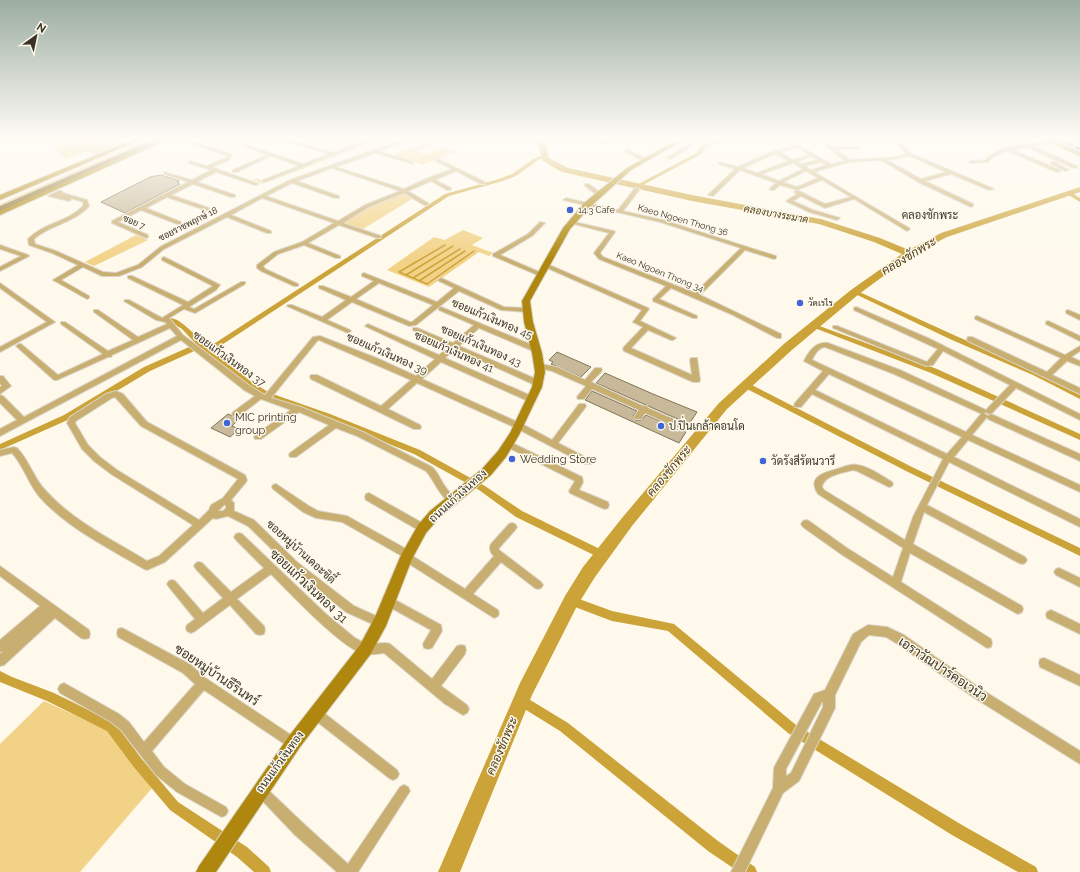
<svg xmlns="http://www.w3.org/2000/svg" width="1080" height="872" font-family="Raleway,Sarabun,sans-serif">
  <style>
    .green { fill: #f2d287 }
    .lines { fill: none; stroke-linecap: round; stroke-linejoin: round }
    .stream { stroke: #cba338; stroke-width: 1.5 }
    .canal { fill: #cba338; fill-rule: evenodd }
    .river { fill: #cba338; fill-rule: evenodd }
    .building { fill: #c7b999; stroke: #837658 }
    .street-casing { stroke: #dad5c8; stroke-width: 2 }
    .secondary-casing { stroke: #dad5c8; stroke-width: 2 }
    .primary-casing { stroke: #dad5c8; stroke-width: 2 }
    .street { fill: #c8ae70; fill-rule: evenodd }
    .secondary { fill: #af870e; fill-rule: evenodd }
    .primary { fill: #8d7027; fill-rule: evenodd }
    .rail-casing { stroke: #524d40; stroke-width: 2.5 }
    .rail { stroke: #fef9eb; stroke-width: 1.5; stroke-dasharray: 4; stroke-linecap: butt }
    .poi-dot { fill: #4164d7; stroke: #fef9eb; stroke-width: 1.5 }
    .labels { text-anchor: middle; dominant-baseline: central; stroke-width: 3; stroke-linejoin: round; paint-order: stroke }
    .far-poi-label { font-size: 9px; fill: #383326; stroke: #fef9eb; text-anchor: start }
    .far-street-label { font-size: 9px; fill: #383326; stroke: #fef9eb }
    .far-water-label { font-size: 10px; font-style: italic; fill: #534217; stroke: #fef9eb }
    .far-quarter-label { font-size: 11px; fill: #383326; stroke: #fef9eb }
    .street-label { font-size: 11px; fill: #383326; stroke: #fef9eb }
    .poi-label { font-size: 11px; fill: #383326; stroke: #fef9eb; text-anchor: start }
    .water-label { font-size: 12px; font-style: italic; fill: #534217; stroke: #fef9eb }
    .near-street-label { font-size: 13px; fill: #383326; stroke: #fef9eb }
  </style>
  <rect width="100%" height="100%" fill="#fef9eb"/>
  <path class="green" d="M91,139H109L110,143L114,146L95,155L87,151L65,159L54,147Z
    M149,139H154L0,207V204Z
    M375,139H382L263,184L253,180L257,178L265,182Z
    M433,141L437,143L416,151L425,155L445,148L457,152L422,165L391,155Z
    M404,193L412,199L363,229L343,223L368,207Z
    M463,230L483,238L472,245L493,253L489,256L479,252L429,287L387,270L434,237L445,240Z
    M136,235L148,240L94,266L85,262Z
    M44,701L107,730L152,788L80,872H0V744Z"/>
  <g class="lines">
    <path class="stream" d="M445,245L399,272L427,284L474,251
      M406,275L453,246
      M413,278L460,249
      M419,281L465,251"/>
    <path class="canal" d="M723,139H728L706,147L700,155L639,187L635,186L696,153L702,145Z
      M543,155L547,156L537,161L516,176L503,181L449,196L214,350L250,381L270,393L330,414L420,450L485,486L522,511L606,552L608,555L606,558L603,559L600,558L516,517L479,490L414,454L324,418L264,397L244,385L201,348L150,371L70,419L0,450V444L64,415L144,367L196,344L182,329L168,320V318C181,316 198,340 209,347L445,194L499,179L512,174L533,159Z
      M1069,191L1080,198V202L1067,194V192Z
      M855,290L956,336L1039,371L1080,393V399L1033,375L952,340L853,293L852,292Z
      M814,324L937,369L1080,434V440L931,373L812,327L811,326Z
      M746,382L912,467L1080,548V556L906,471L743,387L742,385L743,383Z
      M571,596L612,611L674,624L796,725L962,825L1036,867L1038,872H1018L952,835L788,733L668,631L612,621L567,604L566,601L567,598Z
      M0,671L12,677L54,693L115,723L141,758L178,802L247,847L269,867L271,872H254L237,857L170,810L133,766L107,731L47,701L0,682Z
      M522,695L568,723L718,841L755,867L757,872H739L708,851L560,731L518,705L516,701L518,697Z"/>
    <path class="river" d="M537,139H544L549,158L568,168L692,195L821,219L880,238L909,250L941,233L1080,187V192L947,237L912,255L859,294L793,349L727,409L632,526L595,577L577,606L532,695L460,872H438L520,683L565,596L583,567L622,518L719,403L785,343L851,290L902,254L874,242L819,224L692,201L562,172L543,161Z"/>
  </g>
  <path class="building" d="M161,175L179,181L177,182L180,184L125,213L101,202L150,177Z
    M557,352L591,367L581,377L551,364L553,362L549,360Z
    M605,373L653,394L697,412L689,424L596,383Z
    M592,391L637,411L633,416L635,420H641L646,415L686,432L679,443L585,400Z
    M228,414L239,419L232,426L239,429L230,437L211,428Z"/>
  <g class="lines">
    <defs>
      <path id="street" d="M178,139H183L232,154V155L229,160L212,167L259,184L255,185L216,172L197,182L235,195V197H231L193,184L171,195L209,208V210H205L167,197L146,208L181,222V224H177L141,210L118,222L148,235V237L146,238L112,223V221L188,182L164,174V172L192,180L211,170L189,163V161L207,166L225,158L227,156Z
        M243,139H248L242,143L303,164L329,154L282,140V139H287L334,153L358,143L346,140V139C351,139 357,142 362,142C367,141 370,138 375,139L265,182H263V180L299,166L271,156L237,172H233V170L267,155L236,143Z
        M431,139H437L425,143L403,142L380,151L413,162V164L375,153L336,167L404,189L428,178L452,169L436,161V159H438L485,182V184H481L456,171L435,180L451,188V190H447L431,181L408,191L428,203V205H424L404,193L369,207L343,223L381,236V238H377L339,225L308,243L340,256V258H336L304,245L278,254L263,266L265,269L298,284V286H294L261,271L257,268V265L274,252L302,242L334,223L262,198L231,215L271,231V233H267L227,217L164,249L142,267L119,276H102L83,267L61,280L89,296V298L87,299L53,280L78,265L52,253L29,245L28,239C43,223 68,222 83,206V202L71,198V200L69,201L48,196L58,191H62L63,193L87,200L89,206C74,223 50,225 34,239L35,244L56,251L103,272L116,273L138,265L160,247L290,180L401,140L425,141ZM332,168L400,191L365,205L338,221L266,196L292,183L335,198H339V196L297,181Z
        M574,139H587C584,141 577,141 574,139Z
        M594,139H599L608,143L604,144Z
        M834,139H838L839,140L837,141Z
        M893,139H897L912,154L994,189L989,190L951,174L925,181L973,204V206L971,207L918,182L881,160L849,162L814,172L909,228L910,229L907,231L854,199L825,208L801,196L793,201L813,210L840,218L837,220L809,212L786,201L797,194L794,192L797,190L780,185L774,190H770V188L776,183L740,170L713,196L708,195L735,169L719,164V162L738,167L771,152L798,145L831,164L845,161L825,145V143H827L833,147H859V149H837L850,160L896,157L907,154ZM797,147L809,155L793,160L780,152ZM775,154L789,161L757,173L743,168ZM811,156L818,160L801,164L797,162ZM910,156L946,172L921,179L887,160ZM821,162L826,165L811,170L805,166ZM793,163L803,169L779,181L761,174ZM806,171L818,178L797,187L783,182ZM822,180L851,197L825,204L797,190Z
        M1053,141H1055V143L1033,146L1077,166V168H1073L1027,147L1013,150L1060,170V172H1056L1008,151L994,156L988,162L971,163L969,162L971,161L985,160C1001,143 1031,144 1053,141Z
        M688,145L692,146L671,159L667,158Z
        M627,150L648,159V160L644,161L625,152V151Z
        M1051,162H1055L1069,170L1065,171L1051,164Z
        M585,184H589L602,194L597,195L585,186Z
        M635,188L640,189L623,211L663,220L776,256V258L774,259L745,250L700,295L781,334V338H777L733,315L671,288L659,299L697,316V318H693L653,301V299L666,286L599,259L594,253L609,233L570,223V221L614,231L615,232L600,253L603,257L695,293L741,248L660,222L563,200L566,198L618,210Z
        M540,222L545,223L532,236L500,255L544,274V276H540L493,256V254L528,234Z
        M0,245L28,255L29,256L0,271V267L21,256L0,249Z
        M164,257L220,285L216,290L189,307L194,309L241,282H245V284L197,312L195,313L184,309L169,318L183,335L250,386L265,395L313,337L320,336L379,359L416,376L435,359L365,326L368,324L370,325L439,355L449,347L413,330V328H417L453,343L474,325L439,310V308L441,307L537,347L538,349L537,351H533L479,328L459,346L541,381L542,383L541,385H535L455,349L445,358L534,397L535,399L534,401H528L441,362L422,379L522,424L552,440L579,404H585L586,406L585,408L558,443L591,460L592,462L591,464H585L516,428L417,383L388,409L420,425L421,427L420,429H414L311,379L310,377L311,375H317L381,406L411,380L319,340L317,341L271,398L301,407L363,432L432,467C439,473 441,482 447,489C450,493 454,495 456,499L455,502C443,505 434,479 426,471L357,436L336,428L296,457H290L289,455L290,453L329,425L299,412L261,439H255L254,437L255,435L291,410L261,399L239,416H233L232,414L233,412L255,396L244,390L181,340L0,436V429L17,420L0,403V395L3,396L24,417L177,336L170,328L112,355L111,357H108L57,380H54L16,346L19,344H21L58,375L103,354L61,324V322H65L108,351L133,340L94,312V310H98L138,337L167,324L165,322L156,320L124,301L125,300H129L162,318L183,305L128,278V276H132L188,302L213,286L162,260V258Z
        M547,264L648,308L649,309L640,321L676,338L673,340H671L648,330L631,348L692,375L690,360L691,358H697L700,380L699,382H693L624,351L623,349L624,347L643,327L633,322L642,310L545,267L544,266Z
        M364,273L437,302L454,288L439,281L438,280L441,278L504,307L526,308L529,310L526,312L501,310L459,291L416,325L409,326L352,302L327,320L350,330L351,331L348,333L287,306L288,305H292L322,317L346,300L319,288V286H323L351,297L374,281L362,276V274ZM379,283L433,305L412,322H410L356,299Z
        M0,283L55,322L0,352V347L47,322L0,288Z
        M856,307L930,339L1080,414V420L1016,388L992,413L989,414L986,412L982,414L894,374L825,347C818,348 815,354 812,360L966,432L981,414L984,413L988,416L991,414L1080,454V461L988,419L987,417L972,435L1080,485V492L968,440L954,457L1080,519V527L949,462L929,501L927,505L1025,557L1027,560L1025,563L1022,564L1019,563L924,512L913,544L1022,606L1023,609L1022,612L1018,614L1014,612L910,553L901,582L991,639L992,643L991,647L987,648L841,554L803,527L801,524L803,521L806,520L809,521L847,548L893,577L903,548L818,494C807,477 823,473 837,469C844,467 851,463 858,465C870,467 882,476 892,482L893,484L892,486L889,487L857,471L853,470C843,473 824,475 822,487L824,490L905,540L913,517L943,459L812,394L801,407H795L794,405L795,403L823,371L804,361C809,351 816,341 828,343L900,370L986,410L1010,385L943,351L933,365L926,366L833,328V326H837L927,362L938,349L854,310V308ZM829,374L962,437L947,454L815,390Z
        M1068,310L1080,315V320L1066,313V311Z
        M977,316L1065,355L1080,346V351L1071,357L1080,361V366L1067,361L1052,375L1080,388V394L968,341L967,339L968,337H972L1047,372L1061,358L975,319V317Z
        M1048,321L1080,336V341L1046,324V322Z
        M538,364H541L557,367L585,380L595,368H601L602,370L601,372L591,382L643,406H647L648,408L689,426L690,428L686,431L683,430L645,413L641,419H635L634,417L639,410L592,389L584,399H578L577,397L586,386L552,371L538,368L537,366Z
        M0,376H3L11,386L0,394V387L2,386L0,383Z
        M116,391L123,394L147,422L245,475L247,480L246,482L231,500L234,503V511L254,520L297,562L354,606L383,619L384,622L383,625L379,627L346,612L291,568L248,526L228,516L216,519L213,518L165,562L147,570L144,569C109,548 65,527 38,495C28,482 23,465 12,453L0,456V450L14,447L17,448C29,460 34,479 46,491C74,522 113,540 147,561L159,556L193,525L111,474L94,461L82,449L67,423L70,417L106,394ZM115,397L141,426L238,479L223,498L211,505L209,510L199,520L117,470L100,457L88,445L75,423L76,421L112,398ZM224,505H226V508L223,511H218Z
        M508,441L582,477L583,482L579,490L608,502L609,505L608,508L605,509L602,508L570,493L569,491L575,481L505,446L504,444L505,442Z
        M276,484L309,506L318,511L347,516L410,551L411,555L465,589L494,556C490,553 489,548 491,544L509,524L512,523L515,524L517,527L515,530L499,548V550L541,582L543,585L541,588L538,589L535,588L501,562L473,594L498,610L499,613L498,616L494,618L403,560L402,556L342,522L316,518L303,512L273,489L272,487L273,485Z
        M369,493L426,525L428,528L426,531L423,532L420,531L366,500L365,497L366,494Z
        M239,533L242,534L326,614L355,638L366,644L386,643L390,644L432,679L457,646L461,645L465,646L466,650L465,654L441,686L467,705L469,709L467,713L463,715L445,704L384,653C378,654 371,655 365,654C344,651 288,591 271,574L237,599L264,626L265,630L264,634L260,635L256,634L230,605L195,631L191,633L187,631L186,628L187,625L195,619L169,587L167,584L169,581L172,580L175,581L203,613L223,598L196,569L194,566L196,563L199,562L202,563L231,592L264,568L236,540L234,537L236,534Z
        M0,566L89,630L90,634L89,638L85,639L81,638L55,618L4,665L0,666V654L3,651L0,652V640L40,606L0,576Z
        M1059,568L1080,578V587L1056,575L1054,572L1056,569Z
        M388,596L441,625L442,631L432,648L428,649L424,648L423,644L431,630L384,604L383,601L384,598Z
        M1051,610L1080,624V634L1047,618L1046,615L1047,612Z
        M868,625L887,627L904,635L981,689L1080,751V764L973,697L896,643L886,637L869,635L861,642L835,695V708L799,781L783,793L745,872H731L773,788L774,768L776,764L814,694L825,690L853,634ZM822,702H823V707L791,773L786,776V769Z
        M122,628L191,665L204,677L297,739L299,743L297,747L293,749L289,747L204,690L152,751L164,767L185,784L226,807L228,811L226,815L222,817L218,815L177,792L156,775L121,730L111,722L60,693L58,689L60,685L64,683L119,714L129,722L144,742L195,684L183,673L118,637L117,633L118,629Z
        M1044,658L1080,675V686L1040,667L1039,663L1040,659Z
        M315,707L319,709L397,770L399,774L397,778L393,780L389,778L311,717L309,713L311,709Z
        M260,784L264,786L305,825L348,864L400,787L404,785L408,787L410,791L358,872H337L295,835L256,794L254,790L256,786Z"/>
      <path id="secondary" d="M135,139H142L0,200V195Z
        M162,139H169L0,215V210Z
        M679,139H686L631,170L590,207L570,229L530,301L533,322L542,353L545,372L542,387L519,435L506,457L491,475L439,518L426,533L412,559L386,626L370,655L300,747L216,872H196L199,866L289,736L360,645L375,617L401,555L418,525L430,511L482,469L498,451L510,433L532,387L535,372L532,353L524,322L522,301L563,228L584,203L627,168Z
        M1043,139H1050L1080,152V156Z"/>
      <path id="primary" d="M155,139H163L0,211V206Z"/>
    </defs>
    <use href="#street" class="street-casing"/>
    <use href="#secondary" class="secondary-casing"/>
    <use href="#primary" class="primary-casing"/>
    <use href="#street" class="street"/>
    <use href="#secondary" class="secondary"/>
    <use href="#primary" class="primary"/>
    <defs>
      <path id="rail" d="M1058,139L1080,149"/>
    </defs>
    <use href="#rail" class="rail-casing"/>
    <use href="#rail" class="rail"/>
  </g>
  <linearGradient id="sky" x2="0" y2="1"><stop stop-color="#9cada2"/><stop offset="0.53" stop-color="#fffcf6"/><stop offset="1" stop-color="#fffcf6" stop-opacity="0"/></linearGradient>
  <rect width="1080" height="261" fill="url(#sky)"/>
  <g class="poi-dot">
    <circle cx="570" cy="210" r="4"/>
    <circle cx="800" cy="303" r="4"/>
    <circle cx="227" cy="423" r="4"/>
    <circle cx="661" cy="426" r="4"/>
    <circle cx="512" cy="459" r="4"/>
    <circle cx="763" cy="461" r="4"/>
  </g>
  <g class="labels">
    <g class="far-poi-label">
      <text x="578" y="210">14.3 Cafe</text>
      <text x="808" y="303">วัดเรไร</text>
    </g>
    <g class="far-street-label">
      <text transform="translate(683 220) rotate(16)">Kaeo Ngoen Thong 36</text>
      <text transform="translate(134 222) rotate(23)">ซอย 7</text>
      <text transform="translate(188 224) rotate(-27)">ซอยราชพฤกษ์ 18</text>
      <text transform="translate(660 272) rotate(22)">Kaeo Ngoen Thong 34</text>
    </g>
    <g class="far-water-label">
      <text transform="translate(776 214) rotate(10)">คลองบางระมาด</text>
    </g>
    <g class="far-quarter-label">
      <text x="930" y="215">คลองชักพระ</text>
    </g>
    <g class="street-label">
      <text transform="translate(492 319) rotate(23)">ซอยแก้วเงินทอง 45</text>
      <text transform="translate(481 346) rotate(24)">ซอยแก้วเงินทอง 43</text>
      <text transform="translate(454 352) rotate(24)">ซอยแก้วเงินทอง 41</text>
      <text transform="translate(387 354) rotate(24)">ซอยแก้วเงินทอง 39</text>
      <text transform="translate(229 359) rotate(36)">ซอยแก้วเงินทอง 37</text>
      <text transform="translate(458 496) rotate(-42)">ถนนแก้วเงินทอง</text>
      <text transform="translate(301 552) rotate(42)">ซอยหมู่บ้านเดอะซิตี้</text>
      <text transform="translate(280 762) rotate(-54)">ถนนแก้วเงินทอง</text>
    </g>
    <g class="poi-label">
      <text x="235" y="417">MIC printing<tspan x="235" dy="13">group</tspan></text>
      <text x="669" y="426">ป.ปิ่นเกล้าคอนโด</text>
      <text x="520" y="459">Wedding Store</text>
      <text x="771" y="461">วัดรังสีรัตนวารี</text>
    </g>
    <g class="water-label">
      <text transform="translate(909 256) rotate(-31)">คลองชักพระ</text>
      <text transform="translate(669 471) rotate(-50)">คลองชักพระ</text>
      <text transform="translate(502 746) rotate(-67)">คลองชักพระ</text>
    </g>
    <g class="near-street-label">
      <text transform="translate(309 586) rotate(43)">ซอยแก้วเงินทอง 31</text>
      <text transform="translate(943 669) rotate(34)">เอราวัณปาร์คอเวนิว</text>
      <text transform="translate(217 675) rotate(34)">ซอยหมู่บ้านธีรินทร์</text>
    </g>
  </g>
  <g transform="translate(36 36) rotate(33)" stroke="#fef9eb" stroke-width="3" paint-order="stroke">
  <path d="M0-3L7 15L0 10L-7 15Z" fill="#383326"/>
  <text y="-6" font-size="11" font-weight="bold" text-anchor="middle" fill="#383326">N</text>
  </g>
</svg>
